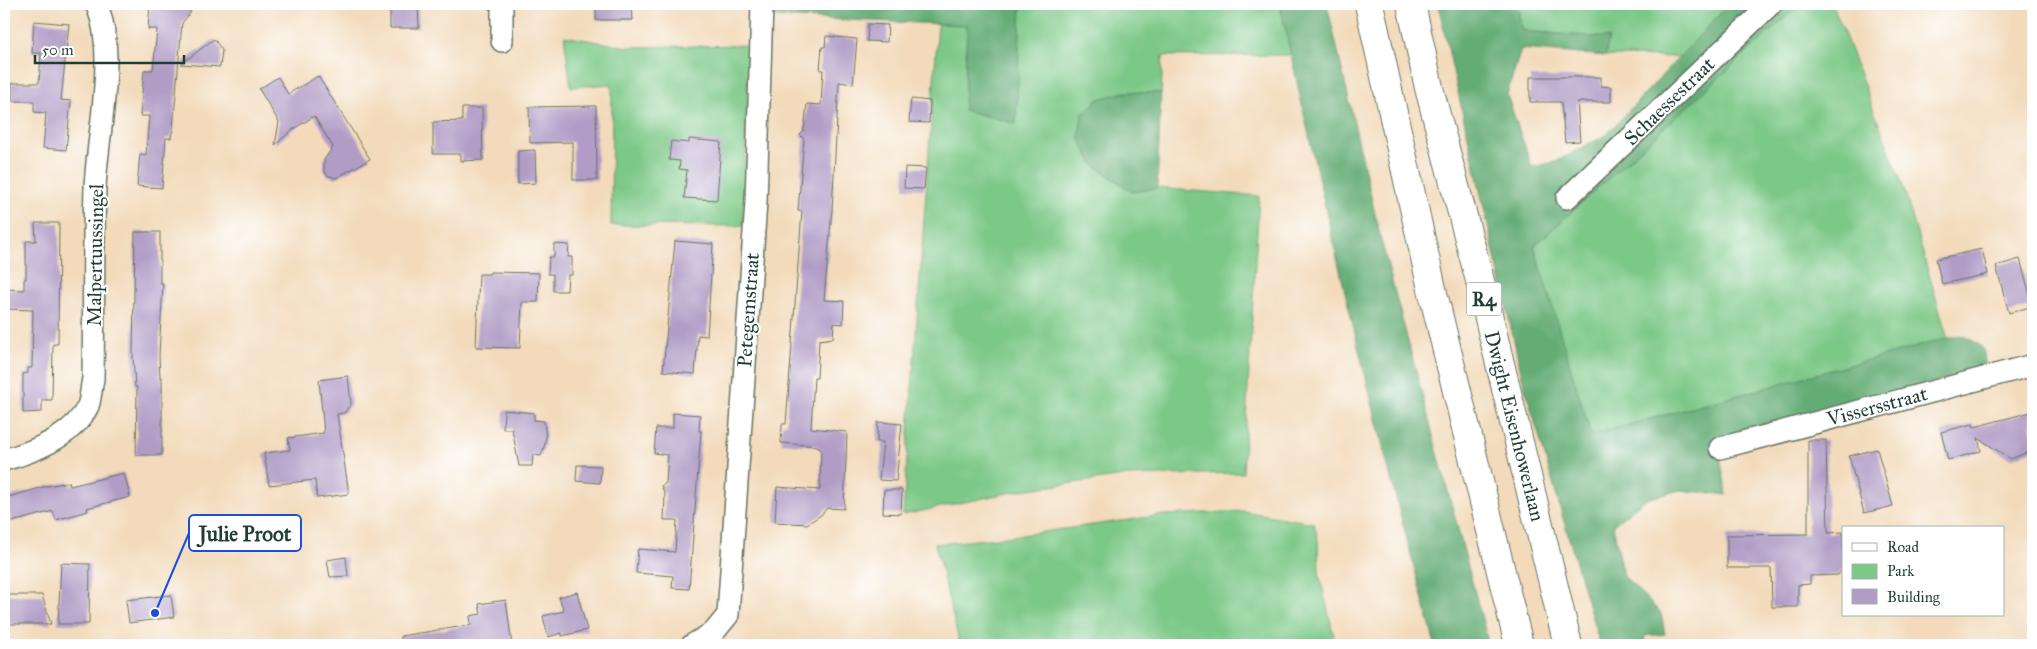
<svg xmlns="http://www.w3.org/2000/svg" width="2037" height="649" font-family="'IM FELL Great Primer',serif">
  <style>
    .green { fill: #7bc887; stroke: #4d825e }
    .forest { fill: #64ac74; stroke: #427454 }
    .building { fill: #b19cc6 }
    .lines { fill: none; stroke-linecap: round; stroke-linejoin: round }
    .street-casing { stroke: #697463; stroke-width: 24 }
    .highway-casing { stroke: #697463; stroke-width: 30 }
    .street { stroke: #fff; stroke-width: 21 }
    .highway { stroke: #fff; stroke-width: 28 }
    .labels { text-anchor: middle; dominant-baseline: central; stroke-width: 4; stroke-linejoin: round; paint-order: stroke }
    .shield { fill: #fff; stroke: #627771; stroke-width: 1 }
    .shield-label { font-size: 19px; font-weight: bold; fill: #1f3d34 }
    .street-label { font-size: 20px; fill: #1f3d34; stroke: #fff }
    .leader { fill: none; stroke: #1d4ed8; stroke-width: 2 }
    .callout-dot { fill: #1d4ed8; stroke: #fff; stroke-width: 2 }
    .callout { fill: #fff; stroke: #1d4ed8; stroke-width: 2 }
    .callout-label { font-size: 21px; text-anchor: middle; font-weight: bold; fill: #1f3d34 }
  </style>
  <rect width="100%" height="100%" fill="#fff"/>
  <filter id="ink" filterUnits="userSpaceOnUse"><feTurbulence type="fractalNoise" baseFrequency=".02" numOctaves="2"/><feDisplacementMap in="SourceGraphic" scale="10" xChannelSelector="R" yChannelSelector="G"/><feConvolveMatrix kernelMatrix="1 2 1 2 8 2 1 2 1" color-interpolation-filters="sRGB"/></filter>
  <filter id="wash" filterUnits="userSpaceOnUse"><feTurbulence type="fractalNoise" baseFrequency=".0096" numOctaves="4" result="noise"/><feDisplacementMap in="SourceGraphic" scale="20" xChannelSelector="R" yChannelSelector="G"/><feGaussianBlur stdDeviation="1.12" result="paint"/><feColorMatrix in="noise" values="0 0 0 0 0 0 0 0 0 0 0 0 0 0 0 0 0 1.4 0 .05"/><feComposite in="paint" operator="in"/></filter>
  <g filter="url(#wash)">
    <rect width="100%" height="100%" fill="#f2daba"/>
    <path class="green" d="M1021,4H1280L1291,55L1163,56L1161,93L1125,92L1082,114L1079,138L1093,164L1132,192L1157,188L1259,196L1243,473L1124,476L1022,490L903,515L938,24L967,25L964,110L1016,124Z
      M1517,4H1729L1681,57L1605,56L1608,38L1522,31Z
      M1800,4H1833L1904,189L1948,339L1591,435L1534,246Z
      M564,36L628,47L749,45L743,226L611,225L612,84L571,87Z
      M1243,511L1314,523L1318,540L1319,573L1336,645H960L935,544L1007,537L1163,515Z"/>
    <path class="forest" d="M774,4H1021L1016,124L964,110L967,25L774,17Z
      M1280,4H1327L1381,240L1489,645H1435C1377,433 1326,219 1280,4Z
      M1438,4H1517L1522,31L1609,38L1605,56L1521,49L1507,95L1532,167L1555,162L1606,135L1729,4H1800L1534,246L1591,435L1960,335C1982,344 1985,345 1985,369L1717,439L1727,495L1680,490L1644,500L1613,525L1624,576L1661,613L1665,634L1644,636L1646,645H1600L1523,381Z
      M1125,92L1161,93L1157,188L1132,192L1093,164L1079,138L1082,114L1099,99Z"/>
    <g id="blocks">
      <path class="building" d="M150,4H177L191,12L182,23L173,128L171,138H166L162,188L137,186L140,154L146,155L149,116H140L144,70H153L157,29H148Z
        M390,4H418L419,28H390Z
        M596,4H632L633,20H596Z
        M34,21L69,24L61,100L71,101L66,150L43,148L46,113L34,112V101H12V83H39L41,53H32Z
        M868,24L888,25L887,42L867,41Z
        M826,36L857,39L853,84L839,82L832,210L824,300L844,301L843,324L834,323L833,338L819,340L817,378H814L811,428L847,432L844,509L827,508L821,515L807,524L775,522L777,487L820,490L821,449L818,448V446L781,443L782,424H786L802,211H798L804,139L800,135L804,131L807,104L821,105L823,70H820L822,47H825Z
        M214,39L222,50L220,67L181,64Z
        M318,76L370,159L336,178L327,175L324,170V160L333,147L314,116L291,131L275,145L279,122L259,89L278,77L288,94Z
        M1530,77H1601V86L1611,87V102H1577L1580,141L1565,142L1561,102H1530Z
        M911,99L930,101L929,123L909,122Z
        M596,106L597,180H573V142L530,143L529,107Z
        M462,108H482L483,160L461,161V154H433V122L462,121Z
        M689,139L721,142L717,200L684,198L687,170L679,169L680,161L669,160L671,141L689,143Z
        M535,150L536,183L518,184V151Z
        M905,167L926,168L924,189L904,188Z
        M35,223H59L58,344H53L52,400H42V412L23,413V374L28,373V368H32L33,310L4,309V289L24,290V279H26V241H36Z
        M135,232H160V283H163L159,355L160,378L162,377V455H136L137,387H135L133,355Z
        M675,241L713,244L707,336L698,335L695,374L663,371Z
        M554,244L569,245L568,257H572V275H568L567,291H553V274H548L549,257H554Z
        M1982,249L1988,274L1942,284L1936,259Z
        M2020,259L2033,306L2009,313L1996,266Z
        M490,272L539,273L538,302H522L520,348L476,347L479,274H490Z
        M348,376L351,404L344,413L337,414L349,494L317,498L315,480L269,485L264,453L290,450L288,438L324,433L319,380Z
        M504,410L534,413V420L544,421L546,437L544,447L541,456L533,455L532,466H519L512,429H503Z
        M2031,412L2033,450L2011,459L1978,438L1981,451L1948,460L1941,432L1973,424L1974,427Z
        M673,413L700,415L699,431H701L689,589L672,588L673,576L636,573L638,549L675,552L677,520H664L665,494L661,486L666,483L668,455L654,453L656,428H673Z
        M878,422L902,424L896,481L879,480L883,442H877Z
        M1808,440H1826L1828,533L1843,532V568L1838,575L1810,576V584L1798,585V607H1772L1771,568H1727V535L1808,534Z
        M1877,449L1893,506L1864,513L1849,456Z
        M577,465L601,466L600,483L576,481Z
        M124,473L130,497L87,508L88,511L56,520L53,511L12,522L5,498L47,486L69,482L70,486Z
        M884,490H902L901,514L883,513Z
        M346,557L348,576L330,577L327,560Z
        M61,563L90,564L89,624H58Z
        M577,592L587,630L562,636V633L548,637L543,616L564,611L559,597Z
        M4,595H42L51,624H4Z
        M171,595L174,617L129,623L126,600Z
        M506,600L512,645H401V636L471,625L470,616L481,614L479,604Z"/>
    </g>
  </g>
  <g filter="url(#ink)">
    <use href="#blocks" fill-opacity="0" stroke="#697463" stroke-width="1"/>
    <g class="lines">
      <defs>
        <path id="street" d="M502,4V41
          M1567,198L1771,4
          M1720,448L2033,365
          M4,460C33,452 74,436 88,406C91,398 91,387 93,379C94,315 93,252 95,188C97,136 118,50 96,4
          M692,645L714,632L728,615L756,202L762,4"/>
        <path id="highway" d="M1369,4L1432,289L1519,645
          M1411,4L1429,88L1479,277L1568,645"/>
      </defs>
      <use href="#street" class="street-casing"/>
      <use href="#highway" class="highway-casing"/>
      <use href="#street" class="street"/>
      <use href="#highway" class="highway"/>
    </g>
  </g>
  <g class="labels">
    <rect class="shield" x="1466.5" y="282.5" width="35" height="33" rx="4"/>
    <g class="shield-label">
      <text x="1484" y="299">R4</text>
    </g>
    <g class="street-label">
      <text transform="translate(1669 101) rotate(-44)">Schaessestraat</text>
      <text transform="translate(95 255) rotate(-89)">Malpertuussingel</text>
      <text transform="translate(748 310) rotate(-86)">Petegemstraat</text>
      <text transform="translate(1877 406) rotate(-15)">Vissersstraat</text>
      <text transform="translate(1515 426) rotate(76)">Dwight Eisenhowerlaan</text>
    </g>
  </g>
  <path class="leader" d="M155 613L189 533"/>
  <circle class="callout-dot" cx="155" cy="613" r="5"/>
  <rect class="callout" x="189" y="515" width="112" height="36" rx="5"/>
  <g class="callout-label">
    <text x="245" y="541">Julie Proot</text>
  </g>
  <rect width="2037" height="649" fill="none" stroke="#fff" stroke-width="20"/>
  <rect x="1842" y="526" width="162" height="90" fill="#ffffff" stroke="#a5b1ae"/>
  <rect x="1852" y="543" width="25" height="8" fill="#ffffff" stroke="#a5b1ae"/>
  <text x="1887" y="552" font-size="15" fill="#1f3d34">Road</text>
  <rect x="1852" y="564" width="25" height="15" fill="#7bc887" stroke="#a5b1ae"/>
  <text x="1887" y="576" font-size="15" fill="#1f3d34">Park</text>
  <rect x="1852" y="589" width="25" height="15" fill="#b19cc6" stroke="#a5b1ae"/>
  <text x="1887" y="602" font-size="15" fill="#1f3d34">Building</text>
  <path d="M35 55v8h149v-8" fill="none" stroke="#1f3d34" stroke-width="2.5"/>
  <text x="42" y="55" font-size="15" fill="#1f3d34" stroke="#ffffff" stroke-width="4" paint-order="stroke">50 m</text>
</svg>
